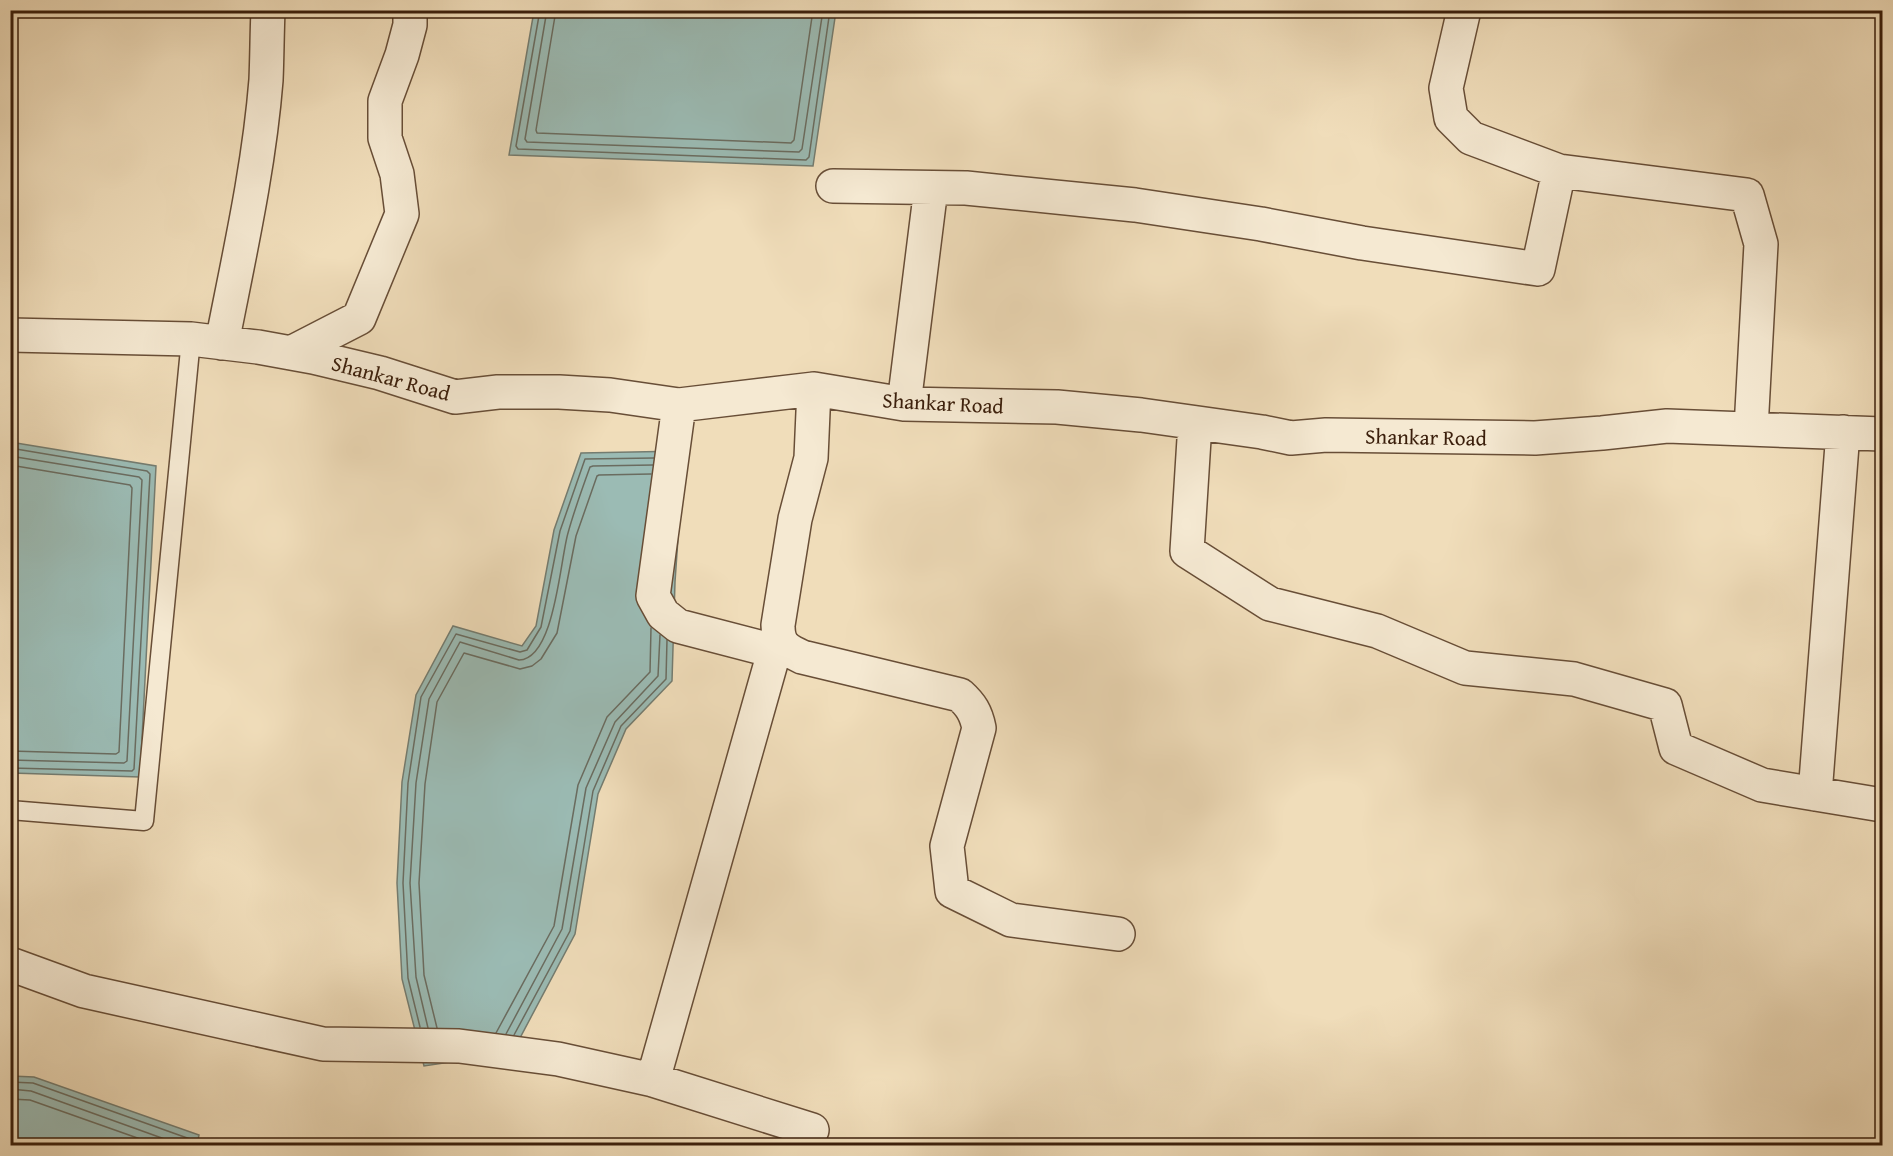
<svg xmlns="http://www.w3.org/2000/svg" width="1893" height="1156" font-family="'Gentium Book Plus',serif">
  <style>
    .water { fill: #9bbbb4; stroke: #747c70; stroke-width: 1.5 }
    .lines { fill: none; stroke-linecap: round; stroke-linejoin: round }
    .shore { stroke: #6a6c60; stroke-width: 1.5 }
    .lane-casing { stroke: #684e37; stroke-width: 21 }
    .street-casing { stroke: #684e37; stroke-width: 36 }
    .lane { stroke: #f5e9d2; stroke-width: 18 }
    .street { stroke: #f5e9d2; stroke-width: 33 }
    .labels { text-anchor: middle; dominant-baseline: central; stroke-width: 4.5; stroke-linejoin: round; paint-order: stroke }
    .street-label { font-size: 21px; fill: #3a1e0b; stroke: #f5e9d2 }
  </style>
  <rect width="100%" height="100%" fill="#f0ddba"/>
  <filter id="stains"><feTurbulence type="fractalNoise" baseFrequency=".00333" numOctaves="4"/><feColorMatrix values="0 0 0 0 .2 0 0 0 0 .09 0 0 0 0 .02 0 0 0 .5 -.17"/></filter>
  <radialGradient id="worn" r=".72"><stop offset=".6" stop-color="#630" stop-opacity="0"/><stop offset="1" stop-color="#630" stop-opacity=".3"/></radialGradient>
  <path class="water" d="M534,11H836L813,166L509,155Z
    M10,442L156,466L140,777L11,773Z
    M684,451L675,582L672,681L626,729L598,794L575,934L512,1053L424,1066L402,979L397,883L402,782L416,695L453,626L522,646L536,626L554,530L581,453Z
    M11,1076L34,1077L199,1135L197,1145H11Z"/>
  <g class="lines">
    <path class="shore" d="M540,10L516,146L518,149L806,160L809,157L830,10
      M547,10L525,139L527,142L799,152L802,149L823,10
      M556,10L536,130L537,133L791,143L794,140L813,10
      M10,448L147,471L150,474L134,769L132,771L10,768
      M10,456L139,477L142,480L127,761L124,763L10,760
      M10,465L130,485L132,488L119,752L116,754L10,751
      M420,1027L408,978L403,883L408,783L421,697L456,634L520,652L527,650L541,627L560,531L585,459L654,458
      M428,1028L416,977L410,883L416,783L429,699L460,642L519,660C555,659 560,560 568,533C574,511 582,489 590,467L593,466L653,465
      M437,1028L424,975L419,883L425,784L437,702L464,653L520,669L532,666L541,659L557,633L576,536L597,476L599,475L651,474
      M496,1033L554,926L578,785L607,717L650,672L651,628
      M506,1034L562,929L586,788L615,722L658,676L660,635
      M514,1035L570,931L593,791L621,726L666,679L667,640
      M10,1082L33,1083L190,1139L191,1146
      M10,1089L31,1091L184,1146
      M10,1099L30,1100L160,1146"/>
    <defs>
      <path id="lane" d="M10,810L144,821L191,339"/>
      <path id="street" d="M1464,10L1446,88L1451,118L1471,138L1559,171
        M833,186L966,188L1135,205L1261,224L1362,243L1538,269L1559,171L1747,195L1761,244L1751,429
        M10,335L191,339L258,347L313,357L380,373L455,397L498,392H559L610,395L679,405L814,389L904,404L1057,407L1141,415L1262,432L1291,438L1326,435L1535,438L1602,433L1667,426L1882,434
        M222,343C239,256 259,168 266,80C267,57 267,33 268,10
        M291,353L359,318L402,214L397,174L385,138V101L402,55L410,25V10
        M814,389L811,458L795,519L778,625C778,645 785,649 802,657L960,695C971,705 976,713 979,728L947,846L952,891L1011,920L1118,934
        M904,404L931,188
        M679,405L653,596L663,614L678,626L774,651
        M1195,423L1187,551L1270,604L1377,631L1465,668L1574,679L1665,705L1676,748L1762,785L1882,805
        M1815,794L1843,432
        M10,964L84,991L323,1044L459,1046L558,1059L653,1080L812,1130
        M653,1080L778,638"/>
    </defs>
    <use href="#lane" class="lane-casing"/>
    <use href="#street" class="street-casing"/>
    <use href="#lane" class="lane"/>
    <use href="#street" class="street"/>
  </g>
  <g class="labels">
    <g class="street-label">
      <text transform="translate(391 378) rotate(15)">Shankar Road</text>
      <text transform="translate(943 403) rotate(3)">Shankar Road</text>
      <text transform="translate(1426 437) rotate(1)">Shankar Road</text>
    </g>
  </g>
  <rect width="1893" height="1156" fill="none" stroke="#f0ddba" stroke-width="36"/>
  <rect x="12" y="12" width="1869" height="1132" fill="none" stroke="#3a1e0b" stroke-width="3"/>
  <rect x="18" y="18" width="1857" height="1120" fill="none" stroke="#3a1e0b" stroke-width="1.5"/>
  <rect width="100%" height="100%" filter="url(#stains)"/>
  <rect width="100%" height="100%" fill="url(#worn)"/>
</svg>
